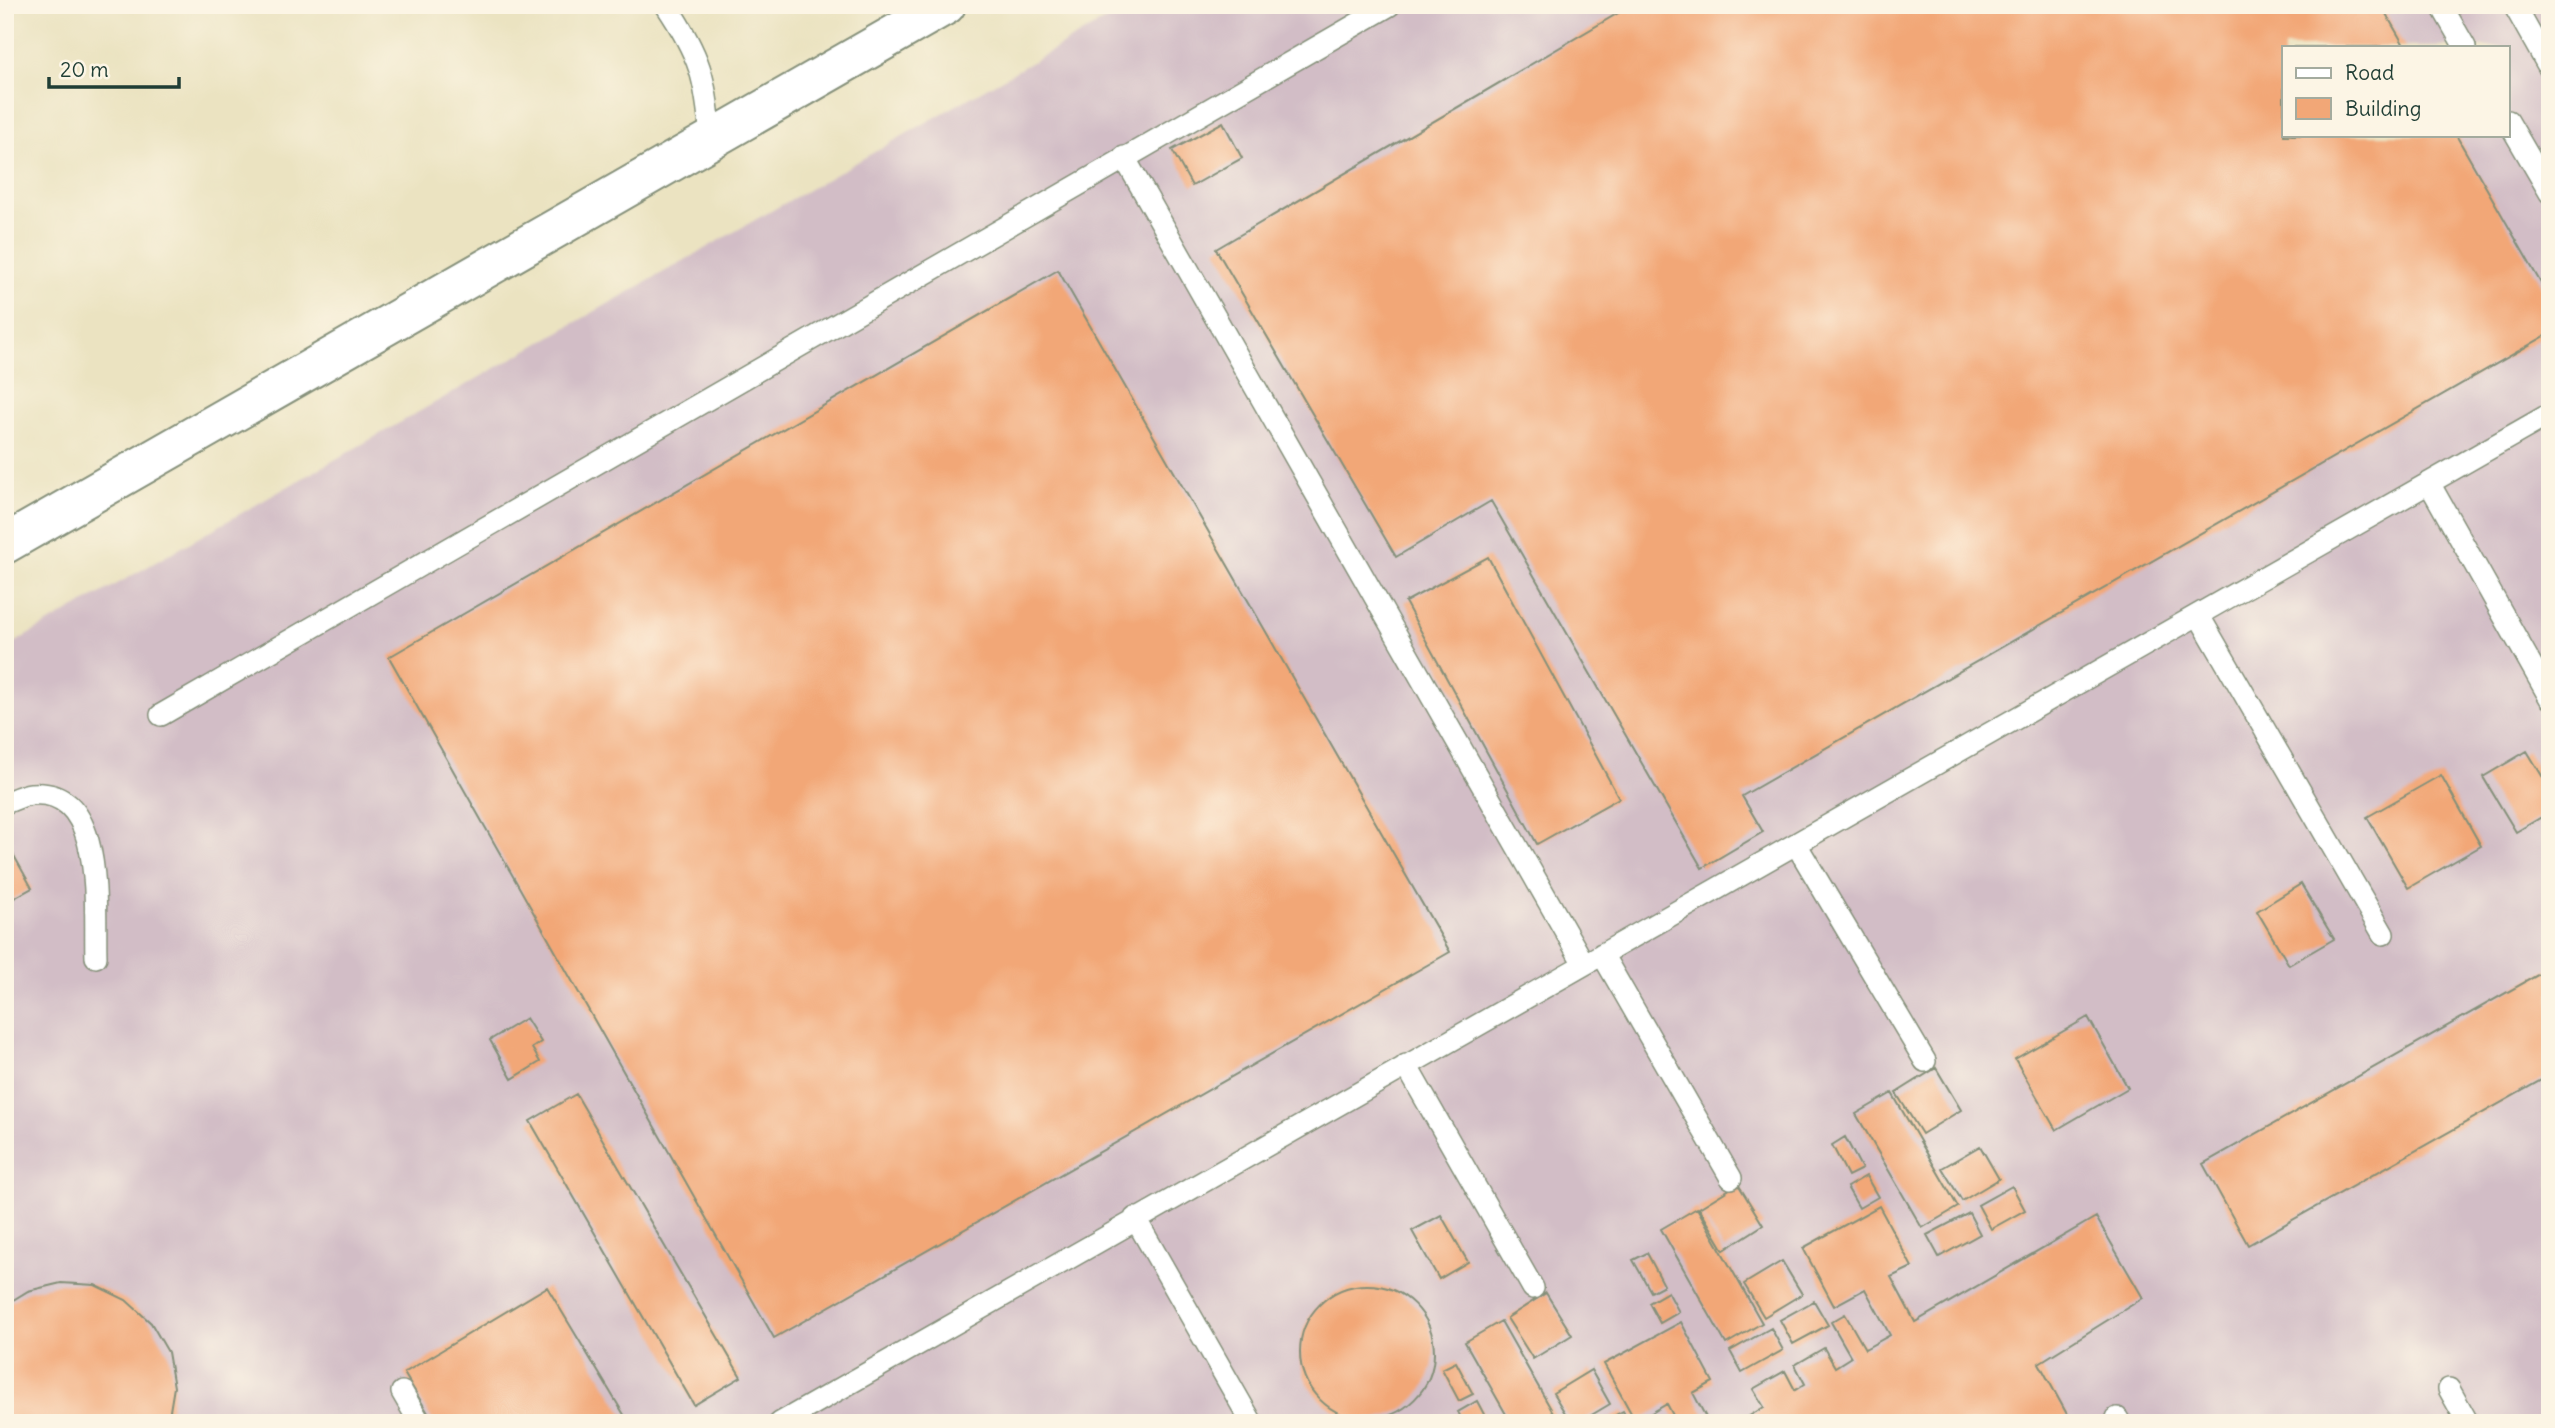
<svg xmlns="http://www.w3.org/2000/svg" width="2555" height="1428" font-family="Delius,sans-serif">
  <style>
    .industrial { fill: #d2bdc6; fill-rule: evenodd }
    .building { fill: #f2a777 }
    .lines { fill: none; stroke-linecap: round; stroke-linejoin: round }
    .lane-casing { stroke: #85907a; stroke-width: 24 }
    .street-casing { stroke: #85907a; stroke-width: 42 }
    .lane { stroke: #fff; stroke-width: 21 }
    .street { stroke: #fff; stroke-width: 38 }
  </style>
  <rect width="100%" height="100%" fill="#fcf5e5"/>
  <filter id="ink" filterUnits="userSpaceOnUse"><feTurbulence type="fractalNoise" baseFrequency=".0143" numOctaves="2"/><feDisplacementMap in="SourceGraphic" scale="14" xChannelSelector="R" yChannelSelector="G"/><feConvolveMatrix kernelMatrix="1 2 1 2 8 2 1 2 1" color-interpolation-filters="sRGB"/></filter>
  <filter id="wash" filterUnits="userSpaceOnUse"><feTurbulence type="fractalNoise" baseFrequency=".00686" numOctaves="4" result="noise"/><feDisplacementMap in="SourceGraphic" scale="28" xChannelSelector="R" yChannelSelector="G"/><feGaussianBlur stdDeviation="1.57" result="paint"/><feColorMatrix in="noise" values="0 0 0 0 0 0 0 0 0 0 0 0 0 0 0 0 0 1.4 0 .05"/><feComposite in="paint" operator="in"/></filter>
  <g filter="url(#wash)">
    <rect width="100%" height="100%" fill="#ebe3c1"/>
    <path class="industrial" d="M1132,5H2550V1423H5V648ZM2284,47H2508V135H2284Z"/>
    <g id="blocks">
      <path class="building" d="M1632,5H2381L2405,47H2284V135H2456L2550,299V333L1742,796L1763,832L1702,868L1491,501L1396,557L1216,249Z
        M1223,122L1242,158L1192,186L1172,150Z
        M1058,270L1450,952L774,1338L389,657Z
        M1488,557L1619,798L1537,844L1405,602Z
        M2527,751L2550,789V812L2516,832L2483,777Z
        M2441,775L2481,846L2408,888L2367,817Z
        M8,845L32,888L5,903V847Z
        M2301,884L2334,939L2289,965L2257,911Z
        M2550,968V1075L2248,1245L2203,1164Z
        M2088,1017L2128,1088L2056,1130L2015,1059Z
        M526,1018L541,1042L532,1048L540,1062L512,1079L490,1040Z
        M1936,1068L1961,1110L1922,1134L1896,1093Z
        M1892,1093L1958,1207L1922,1228L1856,1114Z
        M576,1094L741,1377L694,1405L530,1121Z
        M1845,1137L1862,1169L1848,1176L1832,1145Z
        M1980,1146L1999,1179L1962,1201L1942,1168Z
        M1866,1176L1878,1197L1859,1208L1847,1187Z
        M1738,1184L1763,1225L1724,1250L1699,1208Z
        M2012,1186L2025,1210L1991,1229L1978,1205Z
        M1879,1206L1912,1267L1891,1277L1915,1322L2096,1217L2143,1298L2039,1363L2069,1418L2061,1423H1738L1764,1407L1753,1389L1785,1371L1795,1390L1805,1384L1795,1365L1824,1348L1835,1367L1851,1357L1831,1322L1845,1314L1865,1349L1890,1335L1865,1289L1834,1306L1803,1248Z
        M1697,1208L1762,1323L1726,1344L1661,1229Z
        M1969,1213L1980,1234L1939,1257L1927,1235Z
        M1441,1215L1468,1262L1439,1279L1412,1231Z
        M1647,1253L1664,1285L1651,1292L1633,1260Z
        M1782,1261L1802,1294L1764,1317L1744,1284Z
        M61,1283L95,1285L126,1300L151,1323L168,1352L174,1387L168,1423H5V1305L28,1291Z
        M1300 1352a67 67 0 1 1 134 0a67 67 0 1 1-134 0Z
        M547,1287L629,1423H434L404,1373Z
        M1668,1292L1679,1312L1660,1323L1649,1303Z
        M1546,1293L1572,1335L1533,1359L1507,1318Z
        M1814,1301L1828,1325L1793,1344L1780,1320Z
        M1501,1321L1559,1423H1511L1465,1342Z
        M1681,1322L1713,1382L1693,1393L1709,1423H1677L1667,1404L1636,1422L1604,1364Z
        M1771,1328L1783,1350L1742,1373L1730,1351Z
        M1456,1362L1473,1394L1459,1401L1442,1369Z
        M1591,1370L1610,1404L1578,1423H1571L1553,1393Z
        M1477,1401L1488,1422L1464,1423L1458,1412Z
        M1623,1411L1629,1423H1601Z"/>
    </g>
  </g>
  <g filter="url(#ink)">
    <use href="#blocks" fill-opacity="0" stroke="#85907a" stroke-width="2"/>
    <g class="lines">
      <defs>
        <path id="lane" d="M666,5C700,56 706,78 711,139
          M2441,5L2465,47
          M2514,5L2550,69
          M2508,121L2550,193
          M1124,157L1584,964
          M2429,483L2550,698
          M2199,616L2383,934
          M161,715L1390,5
          M5,803C13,800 22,795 31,794C107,786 94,911 96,957
          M1796,844L1925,1061
          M1602,954L1731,1178
          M1406,1065L1533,1288
          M1135,1218L1252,1423
          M2449,1389L2468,1423
          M402,1392L420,1423
          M2117,1418L2120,1423
          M780,1423L2550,414"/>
        <path id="street" d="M5,544L946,5"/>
      </defs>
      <use href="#lane" class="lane-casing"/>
      <use href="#street" class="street-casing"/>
      <use href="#lane" class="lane"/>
      <use href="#street" class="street"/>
    </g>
  </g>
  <rect width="2555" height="1428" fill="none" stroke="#fcf5e5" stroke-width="28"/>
  <rect x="2282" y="46" width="228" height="91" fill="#fcf5e5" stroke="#a4ab9e" stroke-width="2"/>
  <rect x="2296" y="68" width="35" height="10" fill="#ffffff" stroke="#a4ab9e" stroke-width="2"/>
  <text x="2345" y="80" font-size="21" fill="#1f3d34">Road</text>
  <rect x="2296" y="98" width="35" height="21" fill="#f2a777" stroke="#a4ab9e" stroke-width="2"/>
  <text x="2345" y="116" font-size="21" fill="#1f3d34">Building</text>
  <path d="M49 77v10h130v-10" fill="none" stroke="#1f3d34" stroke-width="3.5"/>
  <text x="60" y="77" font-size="21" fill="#1f3d34" stroke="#fcf5e5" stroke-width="5" paint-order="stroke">20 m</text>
</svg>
